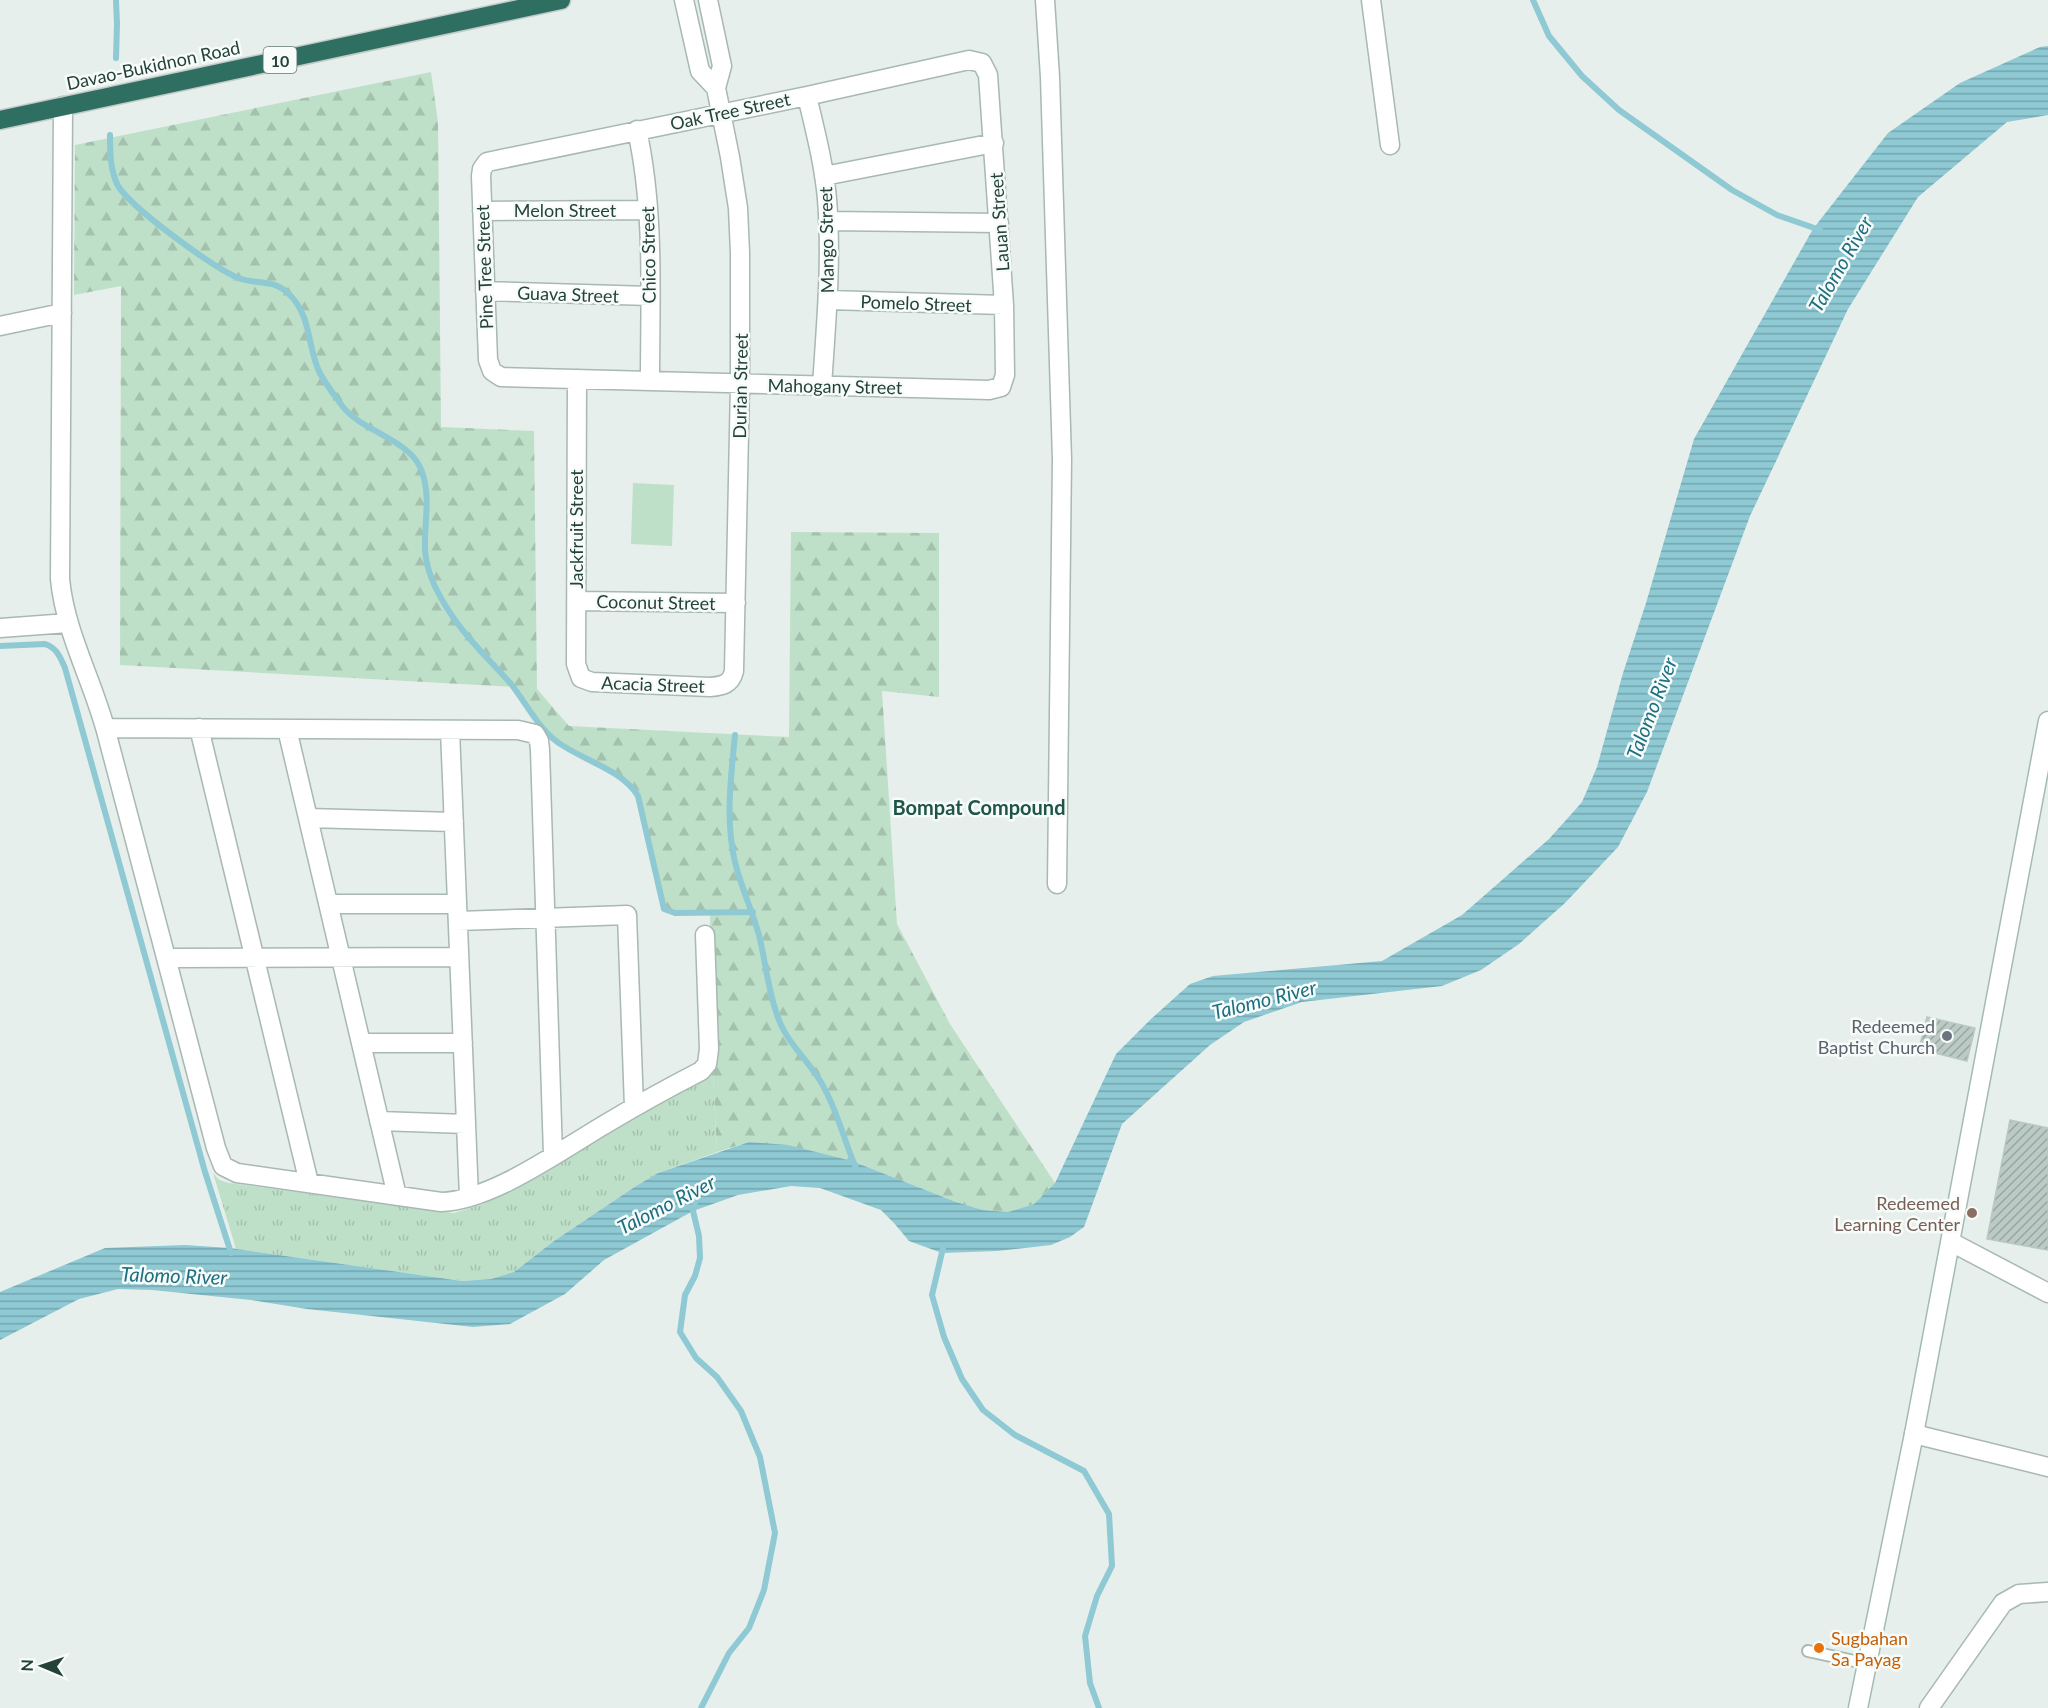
<svg xmlns="http://www.w3.org/2000/svg" width="2048" height="1708" font-family="Lato,sans-serif">
  <style>
    .grass { fill: url(#grass-tufts) }
    .forest { fill: url(#forest-firs) }
    .pitch { fill: #bfe0c8 }
    .water { fill: url(#water-rules) }
    .lines { fill: none; stroke-linecap: round; stroke-linejoin: round }
    .stream { stroke: #8ec9d4; stroke-width: 6 }
    .building { fill: url(#building-hatch); stroke: #b8c9c2; stroke-width: 1.5 }
    .lane-casing { stroke: #a8b8b2; stroke-width: 14 }
    .street-casing { stroke: #a8b8b2; stroke-width: 21 }
    .secondary-casing { stroke: #a4bbb3; stroke-width: 21 }
    .highway-casing { stroke: #c2cac8; stroke-width: 21 }
    .lane { stroke: #fff; stroke-width: 10 }
    .street { stroke: #fff; stroke-width: 18 }
    .secondary { stroke: #fff; stroke-width: 18 }
    .highway { stroke: #2f6f62; stroke-width: 18 }
    .worship-dot { fill: #6b7280; stroke: #f7fbf9; stroke-width: 2 }
    .education-dot { fill: #8d6e63; stroke: #f7fbf9; stroke-width: 2 }
    .food-dot { fill: #e8710a; stroke: #f7fbf9; stroke-width: 2 }
    .labels { text-anchor: middle; dominant-baseline: central; stroke-width: 5; stroke-linejoin: round; paint-order: stroke }
    .shield { fill: #f7fbf9; stroke: #637a73; stroke-width: 1.5 }
    .shield-label { font-size: 16px; font-weight: bold; fill: #24423a }
    .street-label { font-size: 18px; fill: #24423a; stroke: #f7fbf9 }
    .worship-label { font-size: 18px; fill: #5b616d; stroke: #f7fbf9; text-anchor: end }
    .education-label { font-size: 18px; fill: #785e54; stroke: #f7fbf9; text-anchor: end }
    .food-label { font-size: 18px; fill: #c56008; stroke: #f7fbf9; text-anchor: start }
    .water-label { font-size: 20px; font-style: italic; fill: #1c6f80; stroke: #f7fbf9 }
    .neighbourhood-label { font-size: 20px; font-weight: bold; fill: #1f5548; stroke: #f7fbf9 }
  </style>
  <defs>
    <pattern id="grass-tufts" width="24" height="20" patternUnits="userSpaceOnUse" patternTransform="scale(1.5)"><rect width="24" height="20" fill="#bfe0c8"/><path d="M3 7l-1-3M5 7V3M7 7l1-3M15 17l-1-3M17 17v-4M19 17l1-3" fill="none" stroke="#a4c1ad"/></pattern>
    <pattern id="forest-firs" width="22" height="20" patternUnits="userSpaceOnUse" patternTransform="scale(1.5)"><rect width="22" height="20" fill="#bfe0c8"/><path d="M5 1l3.5 6h-7zM16 11l3.5 6h-7z" fill="#a4c1ad"/></pattern>
    <pattern id="water-rules" width="6" height="5" patternUnits="userSpaceOnUse" patternTransform="scale(1.5)"><rect width="6" height="5" fill="#8ec9d4"/><path d="M0 2.5h6" fill="none" stroke="#74a5ad"/></pattern>
    <pattern id="building-hatch" width="6" height="6" patternUnits="userSpaceOnUse" patternTransform="scale(1.5)"><rect width="6" height="6" fill="#bbcac4"/><path d="M-1 1l2-2M0 6l6-6M5 7l2-2" fill="none" stroke="#98a6a0"/></pattern>
  </defs>
  <rect width="100%" height="100%" fill="#e6efeb"/>
  <path class="grass" d="M713,1072L717,1152L658,1173L636,1186L554,1241L514,1272L491,1279L462,1281L236,1249L213,1173L219,1180L229,1183L454,1213L483,1204Z"/>
  <path class="forest" d="M431,72L438,122L441,427L534,431L537,689L569,726L789,737L791,532L939,533V697L882,691L897,924L950,1024L1055,1183L1034,1204L1008,1212L983,1210L956,1202L852,1161L749,1142L717,1152L713,1072L710,914L675,913L664,909L638,796C623,770 581,759 557,741C539,728 526,705 513,687L120,665L121,286L74,295L75,145Z"/>
  <path class="pitch" d="M633,483L674,485L672,546L631,544Z"/>
  <path class="water" d="M2048,46V115L2007,122L1918,197L1848,309L1750,516L1647,792L1618,847L1565,903L1519,944L1481,970L1442,986L1302,1002L1244,1022L1210,1045L1122,1124L1084,1227L1070,1237L1051,1245L997,1251L942,1253L909,1241L894,1223L881,1210L820,1188L791,1186L738,1195L693,1211L604,1260L565,1294L510,1324L473,1327L307,1309L251,1300L152,1290L118,1289L79,1299L0,1340V1292L105,1248L185,1245L230,1248L462,1281L491,1279L514,1272L554,1241L636,1186L658,1173L749,1142L788,1145L852,1161L956,1202L983,1210L1008,1212L1034,1204L1055,1183L1116,1054L1151,1019L1190,984L1213,976L1382,961L1462,915L1549,839L1575,810L1582,802L1597,767L1623,673L1646,603L1694,439L1813,229L1888,133L1960,83L2040,47Z"/>
  <g class="lines">
    <path class="stream" d="M116,0L117,24L116,58
      M1533,0L1549,36L1582,76L1619,110L1732,190L1777,215L1820,230
      M110,135C110,152 110,168 117,184C129,207 213,267 238,278C256,285 273,278 289,294C311,316 307,342 318,369C323,381 335,396 343,407C363,432 412,440 422,472C431,497 424,523 425,549C426,569 436,591 447,608C464,636 489,659 511,684C526,703 537,726 556,741C581,760 622,769 638,796L664,909L675,913L753,912
      M0,646L45,644C57,648 60,657 65,668L205,1172L231,1253
      M735,735C731,777 725,820 735,862C741,887 752,910 759,935C766,963 768,993 779,1020C788,1044 809,1061 822,1084C837,1109 844,1141 856,1168
      M695,1203L693,1211L699,1236L700,1258L695,1276L685,1295L680,1332L696,1358L717,1377L741,1411L760,1457L775,1533L764,1590L749,1628L729,1653L701,1708
      M943,1248L932,1295L944,1337L962,1379L983,1410L1015,1435L1084,1471L1109,1514L1112,1566L1097,1596L1085,1636L1090,1683L1099,1708"/>
  </g>
  <path class="building" d="M1927,1017L1975,1028L1967,1061L1919,1049Z
    M2010,1120L2048,1128V1250L1987,1239Z"/>
  <g class="lines">
    <defs>
      <path id="lane" d="M1808,1651L1868,1664"/>
      <path id="street" d="M684,0L700,71L716,88
        M1045,0L1050,77L1062,459L1057,884
        M1371,0L1390,145
        M969,60L982,63L988,75L1004,305L1005,375L1001,387L989,390L501,377L492,371L488,360L481,176L482,169L487,162L807,96Z
        M807,96C815,130 824,164 827,199C832,261 826,324 822,386
        M63,106L60,579C65,632 92,679 106,731C144,870 179,1009 216,1148L223,1166L237,1173L441,1202C492,1201 564,1148 609,1122C639,1104 670,1087 701,1071L707,1064L709,1049L705,935
        M637,130C655,212 650,298 650,381
        M824,176L994,143
        M482,211L648,210
        M828,221L999,223
        M485,291L650,296
        M828,300L1004,305
        M0,326L62,313
        M577,379L576,664L581,678L592,682L710,687C723,686 731,684 734,671L740,384V253L738,208L730,157L716,88L722,66L708,0
        M576,601L736,603
        M0,628L68,623
        M105,728L518,730L535,734L539,741L540,750L553,1155
        M199,728L309,1183
        M287,729L397,1196
        M450,730L469,1197
        M308,818L454,822
        M329,904H457
        M458,921L627,915L634,1107
        M166,958L459,957
        M361,1043H463
        M379,1121L466,1124
        M1951,1242L2048,1293
        M1914,1434L2048,1467
        M1929,1708L2003,1603L2019,1594L2048,1592"/>
      <path id="secondary" d="M1858,1708L1914,1434L2048,721"/>
      <path id="highway" d="M0,120L561,0"/>
    </defs>
    <use href="#lane" class="lane-casing"/>
    <use href="#street" class="street-casing"/>
    <use href="#secondary" class="secondary-casing"/>
    <use href="#highway" class="highway-casing"/>
    <use href="#lane" class="lane"/>
    <use href="#street" class="street"/>
    <use href="#secondary" class="secondary"/>
    <use href="#highway" class="highway"/>
  </g>
  <circle class="worship-dot" cx="1947" cy="1036" r="6"/>
  <circle class="education-dot" cx="1972" cy="1213" r="6"/>
  <circle class="food-dot" cx="1819" cy="1648" r="6"/>
  <g class="labels">
    <rect class="shield" x="263.5" y="47" width="33" height="26" rx="4.5"/>
    <g class="shield-label">
      <text x="280" y="60">10</text>
    </g>
    <g class="street-label">
      <text transform="translate(153 65) rotate(-12)">Davao-Bukidnon Road</text>
      <text transform="translate(730 111) rotate(-12)">Oak Tree Street</text>
      <text x="565" y="210">Melon Street</text>
      <text transform="translate(999 222) rotate(-94)">Lauan Street</text>
      <text transform="translate(826 240) rotate(-91)">Mango Street</text>
      <text transform="translate(648 255) rotate(-91)">Chico Street</text>
      <text transform="translate(484 267) rotate(-92)">Pine Tree Street</text>
      <text transform="translate(568 294) rotate(2)">Guava Street</text>
      <text transform="translate(916 303) rotate(2)">Pomelo Street</text>
      <text transform="translate(740 386) rotate(-89)">Durian Street</text>
      <text transform="translate(835 386) rotate(1)">Mahogany Street</text>
      <text transform="translate(576 529) rotate(-90)">Jackfruit Street</text>
      <text transform="translate(656 602) rotate(1)">Coconut Street</text>
      <text transform="translate(653 684) rotate(2)">Acacia Street</text>
    </g>
    <g class="worship-label">
      <text x="1935" y="1026">Redeemed<tspan x="1935" dy="21">Baptist Church</tspan></text>
    </g>
    <g class="education-label">
      <text x="1960" y="1203">Redeemed<tspan x="1960" dy="21">Learning Center</tspan></text>
    </g>
    <g class="food-label">
      <text x="1831" y="1638">Sugbahan<tspan x="1831" dy="21">Sa Payag</tspan></text>
    </g>
    <g class="water-label">
      <text transform="translate(1840 264) rotate(-60)">Talomo River</text>
      <text transform="translate(1651 708) rotate(-69)">Talomo River</text>
      <text transform="translate(1264 999) rotate(-14)">Talomo River</text>
      <text transform="translate(666 1204) rotate(-27)">Talomo River</text>
      <text transform="translate(174 1275) rotate(2)">Talomo River</text>
    </g>
    <g class="neighbourhood-label">
      <text x="979" y="807">Bompat Compound</text>
    </g>
  </g>
  <g transform="translate(42 1666) rotate(272)" stroke="#f7fbf9" stroke-width="4.5" paint-order="stroke">
  <path d="M0-4.5L10 22L0 15L-10 22Z" fill="#24423a"/>
  <text y="-9" font-size="16" font-weight="bold" text-anchor="middle" fill="#24423a">N</text>
  </g>
</svg>
